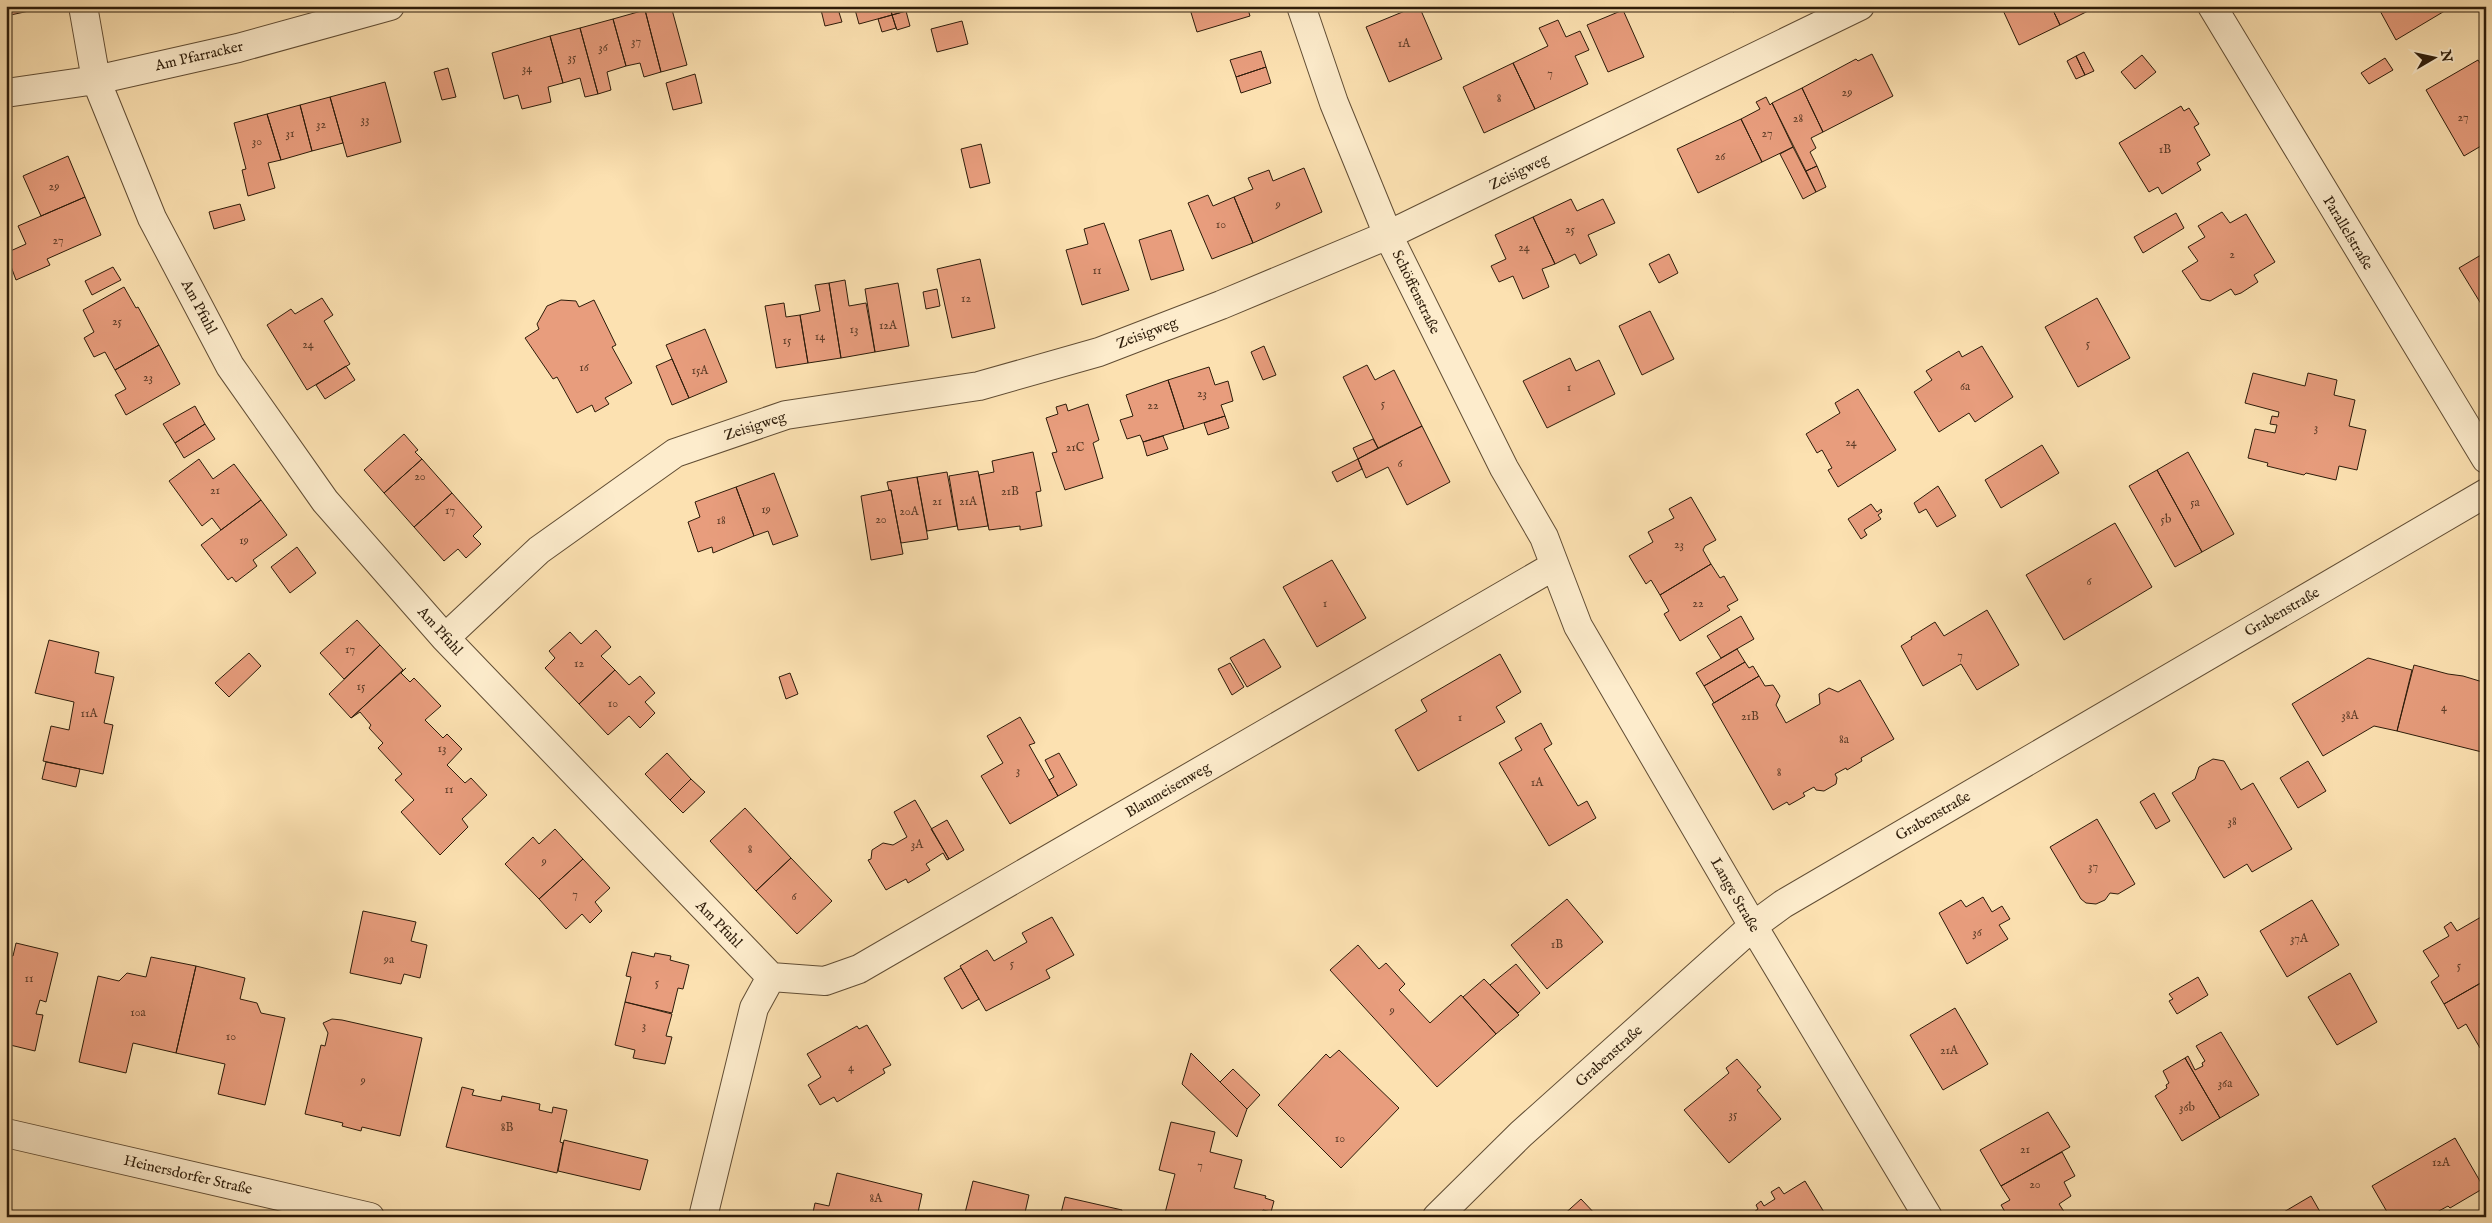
<svg xmlns="http://www.w3.org/2000/svg" width="2492" height="1223" font-family="'IM FELL English',serif">
  <style>
    .building { fill: #e89d7d; stroke: #2d1c0a }
    .lines { fill: none; stroke-linecap: round; stroke-linejoin: round }
    .minor-casing { stroke: #614d34; stroke-width: 30 }
    .minor { stroke: #fdeccc; stroke-width: 28 }
    .labels { text-anchor: middle; dominant-baseline: central; stroke-width: 4; stroke-linejoin: round; paint-order: stroke }
    .number-label { font-size: 12px; fill: #5c3c27 }
    .street-label { font-size: 15px; fill: #2d1c0a; stroke: #fdeccc }
  </style>
  <rect width="100%" height="100%" fill="#fce1b1"/>
  <filter id="stains"><feTurbulence type="fractalNoise" baseFrequency=".004" numOctaves="4"/><feColorMatrix values="0 0 0 0 .2 0 0 0 0 .09 0 0 0 0 .02 0 0 0 .5 -.17"/></filter>
  <radialGradient id="worn" r=".72"><stop offset=".6" stop-color="#630" stop-opacity="0"/><stop offset="1" stop-color="#630" stop-opacity=".3"/></radialGradient>
  <path class="building" d="M6,6H28L29,11L6,16Z
    M659,6H671L687,65L661,72L645,10Z
    M820,6H850L838,9L842,22L825,26Z
    M854,6H890L892,15L859,24Z
    M890,6H905L906,11L892,15Z
    M1189,6H1247L1250,16L1197,32Z
    M1417,6H1419L1442,59L1389,82L1366,27Z
    M1730,6H1745L1733,12Z
    M2001,6H2051L2060,25L2019,45Z
    M2051,6H2098L2060,25Z
    M2384,6H2453L2396,40L2379,9Z
    M645,10L661,72L644,77L640,63L626,66L613,19Z
    M1623,10L1644,57L1608,72L1587,25Z
    M906,11L910,26L897,30L892,15Z
    M892,15L896,28L882,32L878,19Z
    M613,19L626,66L607,72L611,90L598,94L580,28Z
    M1558,20L1566,37L1580,31L1589,50L1575,56L1588,84L1535,109L1513,63L1548,46L1539,28Z
    M962,21L968,44L937,52L931,29Z
    M580,28L598,94L585,97L580,78L563,83L550,36Z
    M550,36L563,83L548,87L551,102L522,109L518,95L504,99L492,53Z
    M1261,51L1266,67L1236,77L1230,60Z
    M2084,52L2094,71L2085,75L2076,56Z
    M1872,54L1893,96L1823,132L1802,88L1856,59L1858,61Z
    M2142,55L2156,72L2135,89L2121,72Z
    M2076,56L2085,75L2076,79L2067,61Z
    M2385,58L2393,70L2369,84L2361,73Z
    M2478,60L2486,72V143L2464,156L2426,90Z
    M1513,63L1535,109L1484,133L1463,87Z
    M1266,67L1271,83L1241,93L1236,77Z
    M448,68L456,97L442,100L434,72Z
    M695,74L702,103L673,110L666,83Z
    M385,82L401,142L347,157L330,97Z
    M1802,88L1823,132L1811,138L1816,148L1810,152L1817,166L1806,171L1772,103Z
    M330,97L343,143L312,151L300,105Z
    M1766,97L1770,105L1772,103L1793,147L1762,162L1741,119L1760,109L1756,102Z
    M300,105L312,151L281,160L267,114Z
    M2181,106L2184,111L2189,108L2199,124L2194,127L2210,155L2197,163L2201,170L2162,194L2158,187L2149,192L2119,143Z
    M267,114L281,160L268,163L275,188L248,196L242,170L246,169L234,123Z
    M1741,119L1762,162L1698,193L1677,149Z
    M981,144L990,183L970,188L961,149Z
    M1793,147L1816,192L1803,199L1780,154Z
    M68,156L85,197L41,216L23,176Z
    M1817,166L1826,187L1816,192L1806,171Z
    M1304,168L1322,212L1253,243L1234,197L1253,189L1248,178L1269,170L1273,181Z
    M1208,195L1213,206L1234,197L1253,243L1212,259L1188,203Z
    M85,197L101,235L47,259L50,265L16,280L6,253L26,244L18,226Z
    M1571,199L1577,211L1603,199L1615,223L1588,235L1597,255L1580,264L1575,254L1555,264L1533,217Z
    M240,204L245,220L214,229L209,212Z
    M2222,212L2230,223L2246,214L2275,262L2254,275L2258,282L2241,293L2235,295L2231,289L2210,301L2201,299L2182,271L2198,261L2188,247L2205,237L2198,226Z
    M2176,213L2184,228L2143,253L2134,237Z
    M1533,217L1555,264L1542,269L1549,287L1523,299L1513,276L1499,282L1491,266L1506,259L1495,235Z
    M1104,223L1129,290L1082,305L1066,250L1088,244L1084,229Z
    M1171,230L1184,270L1151,280L1139,240Z
    M2486,252V312L2459,268Z
    M1669,254L1678,273L1659,283L1649,264Z
    M980,259L995,328L952,338L937,269Z
    M113,267L121,280L92,295L85,281Z
    M845,280L849,306L866,303L875,352L841,358L829,283Z
    M829,283L841,358L808,363L800,315L820,311L815,285Z
    M898,283L909,346L875,352L865,289Z
    M124,287L136,308L138,307L159,345L115,370L105,352L94,357L84,338L94,332L83,310Z
    M937,289L940,306L926,309L923,292Z
    M322,298L333,315L324,321L350,364L307,390L267,325L291,309L295,314Z
    M2097,298L2130,358L2078,387L2045,327Z
    M561,300L576,301L579,307L594,300L616,345L612,347L632,383L605,398L609,404L595,412L592,405L577,413L557,377L553,379L525,338L539,329L537,324L547,306Z
    M784,303L786,317L800,315L808,363L776,368L765,306Z
    M1650,311L1674,359L1642,375L1619,326Z
    M705,329L727,382L689,398L666,345Z
    M159,345L180,384L126,415L115,395L126,389L115,370Z
    M1264,346L1276,375L1263,380L1251,352Z
    M1982,346L2013,397L1975,422L1969,413L1939,432L1914,392L1932,380L1926,371L1959,351L1962,357Z
    M1570,358L1576,371L1599,360L1615,394L1547,428L1523,381Z
    M672,359L689,398L672,405L656,366Z
    M1367,365L1375,380L1394,370L1422,426L1378,448L1343,377Z
    M346,366L355,380L325,399L316,385Z
    M1209,367L1215,385L1228,381L1233,401L1221,405L1225,416L1184,429L1168,380Z
    M2253,373L2305,386L2308,373L2337,380L2334,395L2355,400L2349,426L2366,430L2357,470L2339,466L2336,480L2306,473L2304,475L2267,466L2268,463L2248,458L2255,429L2275,433L2277,425L2270,424L2272,416L2278,417L2279,412L2245,403Z
    M1168,380L1184,429L1143,442L1140,435L1127,439L1120,420L1133,416L1126,395Z
    M1858,389L1896,450L1838,487L1828,470L1832,468L1822,450L1817,453L1806,434L1840,413L1835,403Z
    M1066,404L1068,411L1088,404L1099,440L1093,443L1103,478L1065,490L1052,453L1057,452L1046,418L1058,414L1056,407Z
    M195,406L205,424L175,443L163,424Z
    M1225,416L1229,428L1208,435L1204,423Z
    M205,424L215,439L184,458L175,443Z
    M1422,426L1450,482L1407,505L1388,467L1366,478L1358,459Z
    M404,434L418,450L415,452L422,459L384,493L364,470Z
    M1163,436L1168,449L1147,456L1143,442Z
    M1373,439L1378,448L1358,459L1353,448Z
    M2042,445L2059,473L2001,508L1985,480Z
    M1033,452L1041,491L1036,492L1042,526L1020,530V526L989,530L979,475L994,472L992,461Z
    M2188,452L2234,534L2202,552L2157,470Z
    M199,459L213,479L234,464L261,500L221,530L212,518L202,526L169,481Z
    M422,459L452,493L414,527L384,493Z
    M1358,459L1362,469L1337,482L1332,472Z
    M2157,470L2202,552L2175,567L2129,486Z
    M978,471L988,526L958,530L949,476Z
    M947,472L957,526L927,531L917,477Z
    M774,473L798,536L773,545L768,531L754,536L736,487Z
    M917,477L928,539L901,543L891,490H889L887,482Z
    M1938,486L1956,516L1937,527L1926,509L1919,513L1914,503Z
    M736,487L754,536L713,553L712,547L698,552L688,522L700,517L695,502Z
    M891,490L903,554L871,560L861,496Z
    M452,493L482,527L473,536L481,544L466,558L458,549L444,561L414,527Z
    M1691,497L1716,540L1705,546L1703,550L1711,564L1660,595L1651,580L1646,584L1629,556L1653,542L1648,532L1674,518L1669,509Z
    M261,500L287,535L253,560L257,566L236,582L232,577L228,580L201,545Z
    M1871,504L1877,512L1881,509L1882,512L1878,515L1881,519L1864,530L1867,535L1861,539L1848,519Z
    M2115,523L2152,587L2064,640L2026,575Z
    M297,547L316,573L290,593L271,567Z
    M1332,560L1366,618L1317,647L1283,587Z
    M1711,564L1720,578L1724,576L1738,600L1727,606L1730,610L1680,641L1664,614L1669,611L1660,595Z
    M1987,610L2019,665L1977,690L1961,664L1923,686L1901,646L1912,639L1911,637L1935,622L1944,636Z
    M1741,616L1754,639L1721,658L1707,636Z
    M357,620L380,645L344,679L320,653Z
    M596,630L611,647L601,656L615,670L579,704L545,668L555,658L549,651L570,632L581,644Z
    M1264,639L1281,667L1247,687L1230,658Z
    M49,640L99,652L95,673L114,677L104,723L113,725L103,774L43,761L51,726L69,730L74,702L35,693Z
    M380,645L403,670L351,718L329,694Z
    M1737,649L1745,662L1704,686L1696,673Z
    M249,653L261,666L229,697L215,683Z
    M1500,654L1521,692L1496,707L1505,722L1418,771L1395,730L1427,711L1421,700Z
    M2368,658L2412,670L2397,731L2374,726L2323,756L2292,704Z
    M1745,662L1749,668L1753,666L1759,676L1714,703L1704,686Z
    M1230,663L1244,687L1232,695L1218,669Z
    M2414,665L2448,674L2463,676L2486,683V737L2482,752L2397,731Z
    M406,668L401,673L410,682L414,678L441,706L425,720L443,738L447,734L462,749L447,765L465,783L471,778L487,795L462,819L468,827L440,855L401,812L414,800L395,780L402,774L378,748L383,743L369,728L371,725L360,712L351,718Z
    M615,670L629,685L640,676L655,693L645,702L655,713L640,728L629,716L608,735L579,704Z
    M790,673L798,694L786,699L779,677Z
    M1759,676L1765,686L1773,685L1780,696L1776,705L1786,723L1820,704L1819,694L1829,688L1838,692L1860,680L1894,739L1861,758L1862,761L1847,770L1846,768L1835,774L1837,778L1836,784L1824,791L1816,790L1814,787L1803,793L1805,796L1789,805L1787,802L1773,810L1712,704Z
    M1020,717L1035,743L1029,745L1058,796L1010,824L981,776L1003,763L987,736Z
    M1541,723L1552,744L1544,749L1578,806L1587,801L1596,818L1549,846L1499,763L1522,750L1515,738Z
    M2486,737V753L2482,752Z
    M667,753L691,779L670,800L645,774Z
    M1059,753L1077,785L1058,796L1049,780L1054,777L1045,760Z
    M2213,759L2224,761L2241,790L2253,783L2292,849L2252,872L2247,864L2224,878L2172,793L2195,779L2199,767Z
    M2308,761L2326,791L2298,808L2280,778Z
    M46,762L80,769L76,787L42,779Z
    M691,779L705,792L683,813L670,800Z
    M2154,793L2170,821L2156,829L2140,802Z
    M915,800L949,859L947,860L943,853L926,864L930,870L908,883L906,879L886,890L868,860L871,859L872,850L883,843L893,845L907,837L894,812Z
    M745,808L791,858L756,891L710,841Z
    M2097,819L2135,884L2118,894L2110,893L2105,900L2096,904L2086,903L2081,899L2050,847Z
    M947,820L964,850L949,859L931,829Z
    M555,829L583,859L539,899L505,864L533,837L539,844Z
    M791,858L832,901L797,934L756,891Z
    M583,859L610,888L595,902L602,911L590,923L582,914L566,929L539,899Z
    M1983,897L1992,912L2002,906L2010,919L1999,925L2008,939L1967,964L1939,913L1961,900L1966,907Z
    M1567,899L1603,942L1547,989L1511,945Z
    M2312,900L2339,945L2287,977L2260,931Z
    M363,911L416,922L411,941L427,945L420,978L404,974L401,984L350,973Z
    M1052,917L1074,955L1046,970L1050,978L986,1011L960,966L987,950L994,961L1027,942L1022,933Z
    M2481,917L2486,925V980L2444,1004L2431,982L2439,976L2423,951L2449,936L2444,927L2451,922L2457,931Z
    M16,943L58,953L46,1002L40,1000L36,1014L43,1015L35,1051L6,1044V955L13,956Z
    M1358,945L1379,969L1386,963L1405,984L1399,990L1430,1023L1461,995L1496,1034L1437,1087L1330,970Z
    M632,952L654,957L655,953L671,956L670,960L689,965L683,989L678,988L672,1013L625,1002L631,977L626,976Z
    M151,957L196,966L176,1053L133,1043L126,1073L79,1062L98,976L119,981L127,973L146,977Z
    M1516,964L1540,993L1518,1013L1490,985Z
    M196,966L245,978L240,999L257,1003L261,1013L285,1018L265,1105L218,1094L225,1064L176,1053Z
    M961,968L979,999L962,1009L944,978Z
    M2350,973L2377,1022L2337,1045L2308,997Z
    M2198,977L2208,995L2177,1014L2169,1001L2173,999L2169,994Z
    M1484,979L1519,1015L1496,1034L1463,997Z
    M2486,980V1045L2480,1048L2466,1024L2458,1029L2444,1004Z
    M625,1002L672,1014L666,1036L672,1037L665,1064L633,1058L635,1050L615,1045Z
    M1955,1008L1988,1064L1943,1090L1910,1035Z
    M332,1019L342,1020L422,1038L400,1136L362,1127L361,1131L342,1126L343,1123L305,1114L321,1045L325,1046L328,1033L323,1023Z
    M867,1025L891,1065L883,1069L885,1073L837,1102L834,1097L820,1105L808,1085L821,1077L807,1054L857,1026L859,1029Z
    M2221,1032L2259,1095L2220,1118L2185,1058L2188,1056L2195,1070L2203,1066L2202,1063L2205,1061L2196,1046Z
    M1339,1050L1399,1108L1341,1168L1278,1105L1326,1054L1330,1058Z
    M1191,1053L1247,1109L1237,1137L1182,1084Z
    M2185,1058L2220,1118L2182,1141L2155,1096L2167,1088L2166,1085L2169,1083L2163,1071Z
    M1737,1059L1761,1087L1757,1090L1781,1119L1729,1163L1684,1110L1729,1073L1726,1068Z
    M1233,1069L1260,1095L1247,1109L1220,1082Z
    M462,1087L474,1090L472,1095L501,1101L502,1096L540,1104L539,1110L552,1113L553,1107L567,1110L560,1142L563,1143L557,1173L446,1147Z
    M2048,1112L2070,1147L2001,1186L1980,1150Z
    M1171,1122L1215,1132L1210,1152L1242,1160L1234,1188L1266,1196L1265,1198L1274,1201L1271,1212L1263,1210L1261,1217H1164L1175,1174L1159,1170Z
    M2455,1138L2484,1188L2450,1208L2448,1206L2437,1212L2438,1215L2435,1217H2390L2372,1186Z
    M564,1140L648,1160L640,1190L558,1171Z
    M2062,1152L2075,1176L2064,1182L2071,1196L2059,1204L2065,1213L2059,1217H2008L2001,1205L2010,1200L2001,1186Z
    M837,1173L922,1194L917,1217H812L815,1203L829,1206Z
    M973,1181L1029,1195L1024,1217H964Z
    M1805,1181L1827,1217H1751L1750,1215L1758,1209L1756,1205L1761,1201L1764,1206L1775,1199L1771,1192L1779,1187L1784,1194Z
    M2311,1196L2323,1217L2277,1216Z
    M1065,1197L1122,1210L1120,1217H1060Z
    M1581,1199L1598,1217H1561Z"/>
  <g class="lines">
    <defs>
      <path id="minor" d="M83,6L96,80L152,218L230,366L325,501L445,638L771,977
        M1301,6L1334,103L1388,235L1504,468L1544,537L1578,626L1753,926L1928,1217
        M2212,6L2486,459
        M6,93L96,80L238,48L390,6
        M445,638L539,550L675,453L786,415L979,386L1099,352L1221,305L1388,235L1860,6
        M771,977L825,981L859,969L1554,566
        M6,1133L370,1217
        M703,1217L754,1008L771,977
        M1437,1217L1521,1134L1753,926L1783,904L2486,493"/>
    </defs>
    <use href="#minor" class="minor-casing"/>
    <use href="#minor" class="minor"/>
  </g>
  <g class="labels">
    <g class="number-label">
      <text x="636" y="41">37</text>
      <text x="1404" y="43">1A</text>
      <text x="603" y="47">36</text>
      <text x="572" y="57">35</text>
      <text x="527" y="68">34</text>
      <text x="1550" y="73">7</text>
      <text x="1847" y="92">29</text>
      <text x="1499" y="98">8</text>
      <text x="2463" y="117">27</text>
      <text x="1798" y="118">28</text>
      <text x="365" y="119">33</text>
      <text x="321" y="124">32</text>
      <text x="290" y="133">31</text>
      <text x="1767" y="133">27</text>
      <text x="257" y="141">30</text>
      <text x="2165" y="149">1B</text>
      <text x="1720" y="156">26</text>
      <text x="54" y="186">29</text>
      <text x="1278" y="204">9</text>
      <text x="1221" y="224">10</text>
      <text x="1570" y="229">25</text>
      <text x="58" y="240">27</text>
      <text x="1524" y="247">24</text>
      <text x="2232" y="254">2</text>
      <text x="1097" y="270">11</text>
      <text x="966" y="298">12</text>
      <text x="117" y="321">25</text>
      <text x="888" y="325">12A</text>
      <text x="854" y="329">13</text>
      <text x="820" y="336">14</text>
      <text x="787" y="340">15</text>
      <text x="2088" y="343">5</text>
      <text x="308" y="344">24</text>
      <text x="584" y="367">16</text>
      <text x="700" y="370">15A</text>
      <text x="148" y="377">23</text>
      <text x="1965" y="386">6a</text>
      <text x="1569" y="387">1</text>
      <text x="1202" y="393">23</text>
      <text x="1383" y="403">5</text>
      <text x="1153" y="405">22</text>
      <text x="2316" y="427">3</text>
      <text x="1851" y="442">24</text>
      <text x="1075" y="447">21C</text>
      <text x="1400" y="463">6</text>
      <text x="420" y="476">20</text>
      <text x="215" y="490">21</text>
      <text x="1010" y="491">21B</text>
      <text x="937" y="501">21</text>
      <text x="968" y="501">21A</text>
      <text x="2195" y="502">5a</text>
      <text x="766" y="509">19</text>
      <text x="450" y="510">17</text>
      <text x="909" y="511">20A</text>
      <text x="881" y="519">20</text>
      <text x="2166" y="519">5b</text>
      <text x="721" y="520">18</text>
      <text x="244" y="540">19</text>
      <text x="1679" y="544">23</text>
      <text x="2089" y="581">6</text>
      <text x="1325" y="603">1</text>
      <text x="1698" y="603">22</text>
      <text x="350" y="649">17</text>
      <text x="1960" y="655">7</text>
      <text x="579" y="663">12</text>
      <text x="361" y="686">15</text>
      <text x="613" y="703">10</text>
      <text x="2444" y="707">4</text>
      <text x="89" y="713">11A</text>
      <text x="2350" y="715">38A</text>
      <text x="1750" y="716">21B</text>
      <text x="1460" y="717">1</text>
      <text x="1844" y="739">8a</text>
      <text x="442" y="748">13</text>
      <text x="1018" y="770">3</text>
      <text x="1779" y="772">8</text>
      <text x="1537" y="782">1A</text>
      <text x="449" y="789">11</text>
      <text x="2232" y="821">38</text>
      <text x="917" y="844">3A</text>
      <text x="750" y="849">8</text>
      <text x="544" y="861">9</text>
      <text x="2093" y="866">37</text>
      <text x="575" y="894">7</text>
      <text x="794" y="896">6</text>
      <text x="1977" y="932">36</text>
      <text x="2299" y="938">37A</text>
      <text x="1557" y="944">1B</text>
      <text x="389" y="959">9a</text>
      <text x="1012" y="963">5</text>
      <text x="2459" y="965">5</text>
      <text x="29" y="978">11</text>
      <text x="657" y="982">5</text>
      <text x="1392" y="1010">9</text>
      <text x="138" y="1012">10a</text>
      <text x="644" y="1025">3</text>
      <text x="231" y="1036">10</text>
      <text x="1949" y="1050">21A</text>
      <text x="851" y="1067">4</text>
      <text x="363" y="1080">9</text>
      <text x="2225" y="1083">36a</text>
      <text x="2187" y="1107">36b</text>
      <text x="1733" y="1114">35</text>
      <text x="507" y="1127">8B</text>
      <text x="1340" y="1138">10</text>
      <text x="2025" y="1149">21</text>
      <text x="2441" y="1162">12A</text>
      <text x="1200" y="1165">7</text>
      <text x="2035" y="1184">20</text>
      <text x="876" y="1198">8A</text>
    </g>
    <g class="street-label">
      <text transform="translate(199 56) rotate(-13)">Am Pfarracker</text>
      <text transform="translate(1519 172) rotate(-26)">Zeisigweg</text>
      <text transform="translate(2348 233) rotate(59)">Parallelstraße</text>
      <text transform="translate(1416 292) rotate(64)">Schöffenstraße</text>
      <text transform="translate(199 307) rotate(62)">Am Pfuhl</text>
      <text transform="translate(1147 333) rotate(-21)">Zeisigweg</text>
      <text transform="translate(755 426) rotate(-18)">Zeisigweg</text>
      <text transform="translate(2282 612) rotate(-30)">Grabenstraße</text>
      <text transform="translate(440 631) rotate(48)">Am Pfuhl</text>
      <text transform="translate(1168 790) rotate(-30)">Blaumeisenweg</text>
      <text transform="translate(1933 816) rotate(-30)">Grabenstraße</text>
      <text transform="translate(1735 895) rotate(60)">Lange Straße</text>
      <text transform="translate(719 924) rotate(46)">Am Pfuhl</text>
      <text transform="translate(1609 1056) rotate(-42)">Grabenstraße</text>
      <text transform="translate(188 1175) rotate(13)">Heinersdorfer Straße</text>
    </g>
  </g>
  <rect width="2492" height="1223" fill="none" stroke="#fce1b1" stroke-width="25"/>
  <rect x="8" y="8" width="2477" height="1208" fill="none" stroke="#2d1c0a" stroke-width="2.5"/>
  <rect x="12" y="12" width="2467" height="1198" fill="none" stroke="#2d1c0a"/>
  <g transform="translate(2434 58) rotate(81)" stroke="#fdeccc" stroke-width="4" paint-order="stroke">
  <path d="M0-4L9 19L0 12L-9 19Z" fill="#2d1c0a"/>
  <text y="-8" font-size="14" font-weight="bold" text-anchor="middle" fill="#2d1c0a">N</text>
  </g>
  <rect width="100%" height="100%" filter="url(#stains)"/>
  <rect width="100%" height="100%" fill="url(#worn)"/>
</svg>
